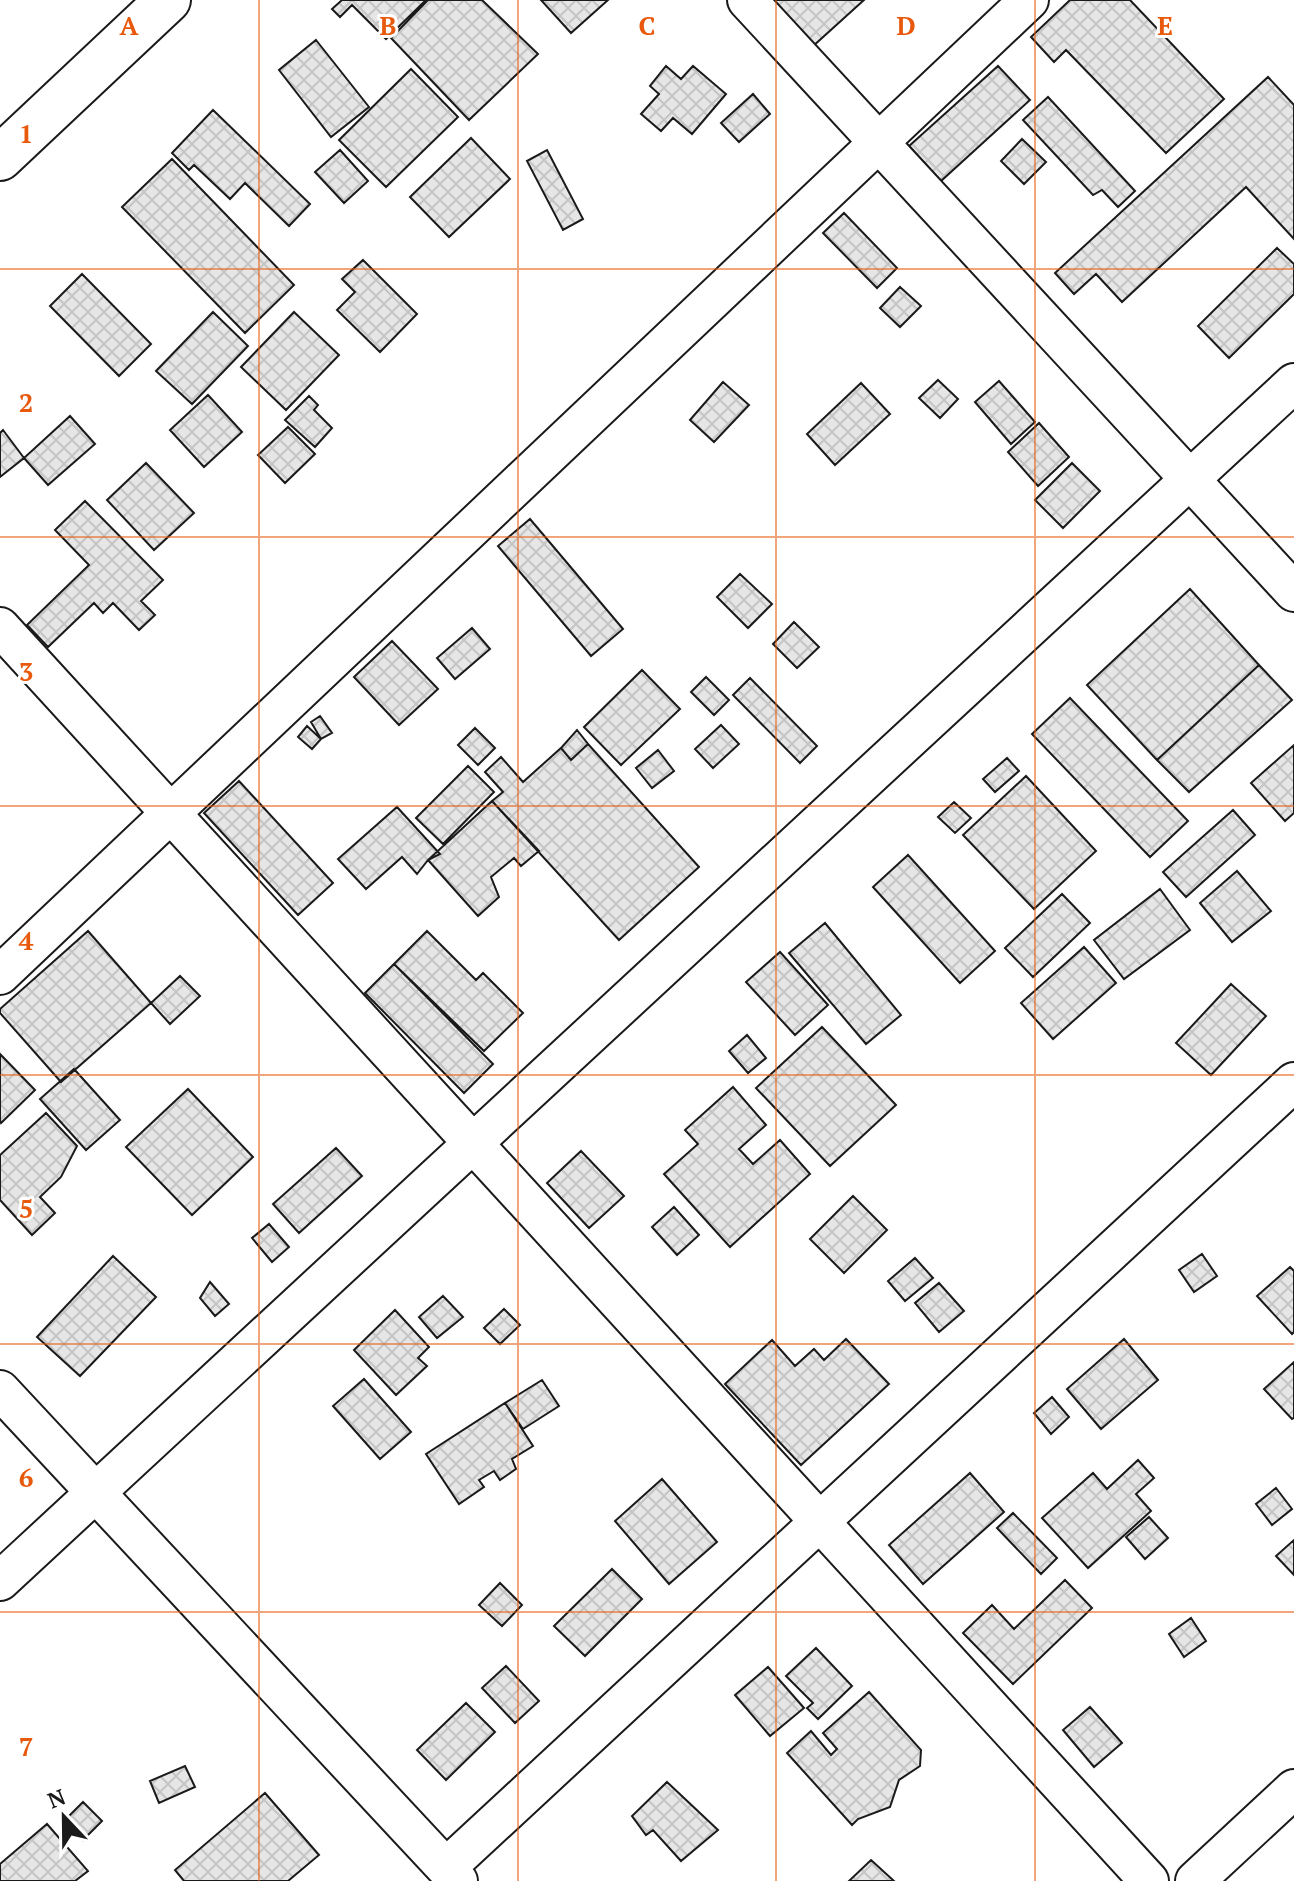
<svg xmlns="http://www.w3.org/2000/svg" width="1294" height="1881" viewBox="0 0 1294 1881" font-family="'PT Serif',serif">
<defs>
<pattern id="building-cross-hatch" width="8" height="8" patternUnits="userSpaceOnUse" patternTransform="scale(2)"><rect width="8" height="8" fill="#e6e6e6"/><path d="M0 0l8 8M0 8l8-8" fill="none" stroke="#c5c5c5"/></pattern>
</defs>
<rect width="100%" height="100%" fill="#fff"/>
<path fill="url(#building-cross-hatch)" stroke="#1a1a1a" stroke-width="2" d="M342,0H426L386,39L352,5L340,17L332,9Z
M428,0H482L538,54L469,120L391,38Z
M541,0H608L571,33Z
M769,0H864L812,47Z
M1070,0H1130L1224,99L1166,153L1066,50L1054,62L1031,37Z
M316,40L369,107L331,137L279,70Z
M666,66L681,79L693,66L726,94L692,134L673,118L661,131L641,114L659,94L650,86Z
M998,66L1030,100L941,181L909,146Z
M411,69L458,117L386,187L339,140Z
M1268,77L1294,105V239L1246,187L1122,302L1096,274L1074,294L1055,273Z
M753,94L770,114L739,142L721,123Z
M1048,97L1135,191L1118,207L1102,190L1093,195L1023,120Z
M213,110L310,204L289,226L245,183L230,199L194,165L189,170L172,153Z
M471,138L510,179L449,237L410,197Z
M1022,139L1046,162L1024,184L1001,161Z
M340,150L368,181L344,203L315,172Z
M547,150L583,219L563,230L527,161Z
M172,159L294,285L245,333L122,207Z
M844,213L897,268L877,288L823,233Z
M1277,248L1294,264V294L1229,358L1198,326Z
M363,260L417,314L380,352L337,310L355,292L342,279Z
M82,274L151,344L119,376L50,306Z
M900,287L921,306L900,327L880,308Z
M213,312L248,346L192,404L156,371Z
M294,312L339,355L286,410L241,367Z
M938,380L958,399L940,418L919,398Z
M999,381L1035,422L1011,444L975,402Z
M723,382L749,405L714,442L690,420Z
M861,383L890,414L835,465L807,434Z
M208,395L242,432L204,467L170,430Z
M309,396L318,405L314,410L332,428L315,447L285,420Z
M70,416L95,444L48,485L24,458Z
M1039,423L1069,457L1038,486L1008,452Z
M288,427L315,454L285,483L258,455Z
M3,430L24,458L0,477V433Z
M146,463L194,513L154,550L107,500Z
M1072,463L1100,491L1063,528L1035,500Z
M85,501L163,580L141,601L155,615L139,630L113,603L103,613L94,603L48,647L27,625L89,565L55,530Z
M530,519L623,629L591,656L498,546Z
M740,574L772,604L748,628L717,597Z
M1190,589L1259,665L1157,760L1087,685Z
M794,622L819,647L797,668L773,644Z
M472,628L490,649L455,679L437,658Z
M392,641L438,689L399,725L354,677Z
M1259,665L1292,700L1189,792L1157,760Z
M642,670L680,709L621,765L584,727Z
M706,677L729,700L714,715L691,692Z
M750,678L817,746L800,763L733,695Z
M1070,698L1188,821L1150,857L1032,734Z
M320,716L332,733L321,739L311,722Z
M721,725L739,744L713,768L695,749Z
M307,726L321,739L312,749L298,737Z
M475,728L495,748L478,765L458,745Z
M577,730L588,744L571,760L561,748Z
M588,744L699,867L619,940L492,801L503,792L485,772L501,757L523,782L561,748L571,760Z
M1294,745V813L1285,821L1251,783Z
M658,750L674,771L652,788L636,768Z
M1007,758L1019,771L995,792L983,779Z
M468,766L494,792L443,844L416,818Z
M1026,776L1096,851L1034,909L963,835Z
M239,781L333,883L298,915L204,813Z
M492,801L539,851L521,866L514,858L491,877L499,897L478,916L428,860Z
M954,802L971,818L955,833L938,817Z
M397,807L440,854L428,860L417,874L402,857L366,889L338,859Z
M1233,810L1255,835L1186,897L1163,872Z
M908,855L995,951L960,983L873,887Z
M1237,871L1271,911L1232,942L1200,903Z
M1160,889L1190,930L1124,979L1094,940Z
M1062,894L1090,923L1033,977L1005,948Z
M825,923L901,1015L866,1044L789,953Z
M88,931L151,1003L61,1082L0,1013V1009Z
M427,931L476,980L483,973L523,1013L484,1051L394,964Z
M1084,947L1116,983L1053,1039L1021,1003Z
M780,952L828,1005L795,1035L746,982Z
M394,964L493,1064L464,1093L365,993Z
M180,976L200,996L170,1024L151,1003Z
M1231,984L1266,1016L1211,1075L1176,1043Z
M822,1027L896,1105L830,1166L756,1088Z
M747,1035L766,1058L748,1073L729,1051Z
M0,1054L35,1090L1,1123L0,1121Z
M74,1069L120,1120L86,1150L40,1099Z
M733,1087L766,1125L739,1149L753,1164L780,1140L810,1174L730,1247L664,1174L698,1144L685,1130Z
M188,1089L253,1157L192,1215L126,1147Z
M46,1113L77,1146L61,1177L40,1197L55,1213L32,1235L0,1200V1155Z
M336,1148L362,1176L299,1233L273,1204Z
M581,1151L624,1196L589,1228L547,1183Z
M853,1196L887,1230L844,1273L810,1239Z
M674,1207L699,1235L677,1255L652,1227Z
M269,1224L289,1247L272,1262L252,1238Z
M1202,1254L1217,1276L1194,1292L1179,1270Z
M113,1256L156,1297L80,1376L37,1337Z
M915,1258L933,1278L905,1301L888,1281Z
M1290,1267L1294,1271V1332L1292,1334L1257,1296Z
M210,1282L229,1304L215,1316L200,1298Z
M939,1283L964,1311L939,1332L915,1303Z
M443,1296L463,1317L437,1338L419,1317Z
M504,1309L520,1325L500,1344L484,1328Z
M395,1310L429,1347L418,1358L427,1366L396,1395L354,1350Z
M846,1339L889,1384L801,1465L725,1384L772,1340L795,1366L814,1349L824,1360Z
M1124,1339L1158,1380L1101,1429L1067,1389Z
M1294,1362V1418L1292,1419L1264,1389Z
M364,1379L411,1432L380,1459L333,1406Z
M542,1380L559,1406L523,1429L505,1403Z
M1052,1397L1069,1417L1051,1434L1034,1413Z
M505,1403L533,1446L512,1459L516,1469L500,1480L494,1471L479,1480L484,1487L459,1504L426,1454Z
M1138,1460L1154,1478L1136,1494L1151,1511L1088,1568L1042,1518L1093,1473L1107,1489Z
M970,1473L1004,1512L923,1584L889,1545Z
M662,1479L717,1542L669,1584L615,1521Z
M1276,1488L1292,1509L1272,1525L1256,1504Z
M1013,1513L1057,1558L1041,1574L997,1528Z
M1149,1517L1168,1538L1145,1559L1126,1537Z
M1294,1540V1575L1276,1556Z
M612,1569L642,1599L585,1656L554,1626Z
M1065,1580L1092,1608L1013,1684L963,1633L992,1605L1014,1629Z
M500,1583L522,1605L502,1626L479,1605Z
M1191,1618L1206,1641L1184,1657L1169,1634Z
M816,1648L852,1686L818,1719L807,1708L813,1703L786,1676Z
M506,1666L539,1701L515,1723L482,1688Z
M768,1667L804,1708L770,1736L735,1695Z
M869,1692L921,1750L920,1766L899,1780L890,1807L858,1819L852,1825L787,1753L811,1731L831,1755L837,1749L823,1733Z
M466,1703L495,1732L446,1780L417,1750Z
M1090,1707L1122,1743L1094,1767L1063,1730Z
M185,1766L195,1787L159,1803L150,1781Z
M667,1782L718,1830L681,1861L653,1830L646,1835L632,1816Z
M265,1793L319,1855L288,1881H184L175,1870Z
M83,1802L102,1821L83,1840L64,1821Z
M47,1824L88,1871L75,1881H0V1864Z
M871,1860L894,1881H849Z"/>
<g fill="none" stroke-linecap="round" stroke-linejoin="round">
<g stroke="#1a1a1a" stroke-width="42">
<path id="minor" d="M747,0L1294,592
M0,627L1149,1881
M0,975L1029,0
M0,1390L458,1881
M0,1581L1294,383
M446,1868L1294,1082
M1195,1881L1294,1789"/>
</g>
<g stroke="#1a1a1a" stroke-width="48">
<path id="trunk" d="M0,158L168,0"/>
</g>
<use href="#minor" stroke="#fff" stroke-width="38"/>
<use href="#trunk" stroke="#fff" stroke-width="44"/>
</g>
<path fill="none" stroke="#e8590c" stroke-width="2" stroke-opacity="0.55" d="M259,0V1881M518,0V1881M776,0V1881M1035,0V1881M0,269H1294M0,537H1294M0,806H1294M0,1075H1294M0,1344H1294M0,1612H1294"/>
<g font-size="26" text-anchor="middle" font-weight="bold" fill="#e8590c" stroke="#fff" stroke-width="6" stroke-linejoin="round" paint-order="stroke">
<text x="129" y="35">A</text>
<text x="388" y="35">B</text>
<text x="647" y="35">C</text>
<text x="906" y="35">D</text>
<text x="1165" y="35">E</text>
<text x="26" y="143">1</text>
<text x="26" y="412">2</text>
<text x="26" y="681">3</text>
<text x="26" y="950">4</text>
<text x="26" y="1218">5</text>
<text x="26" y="1487">6</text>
<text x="26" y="1756">7</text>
</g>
<g transform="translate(64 1817) rotate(338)" stroke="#ffffff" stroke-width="6" paint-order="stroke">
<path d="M0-6L14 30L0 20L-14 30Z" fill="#1a1a1a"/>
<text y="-12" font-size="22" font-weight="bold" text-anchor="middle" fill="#1a1a1a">N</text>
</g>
</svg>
